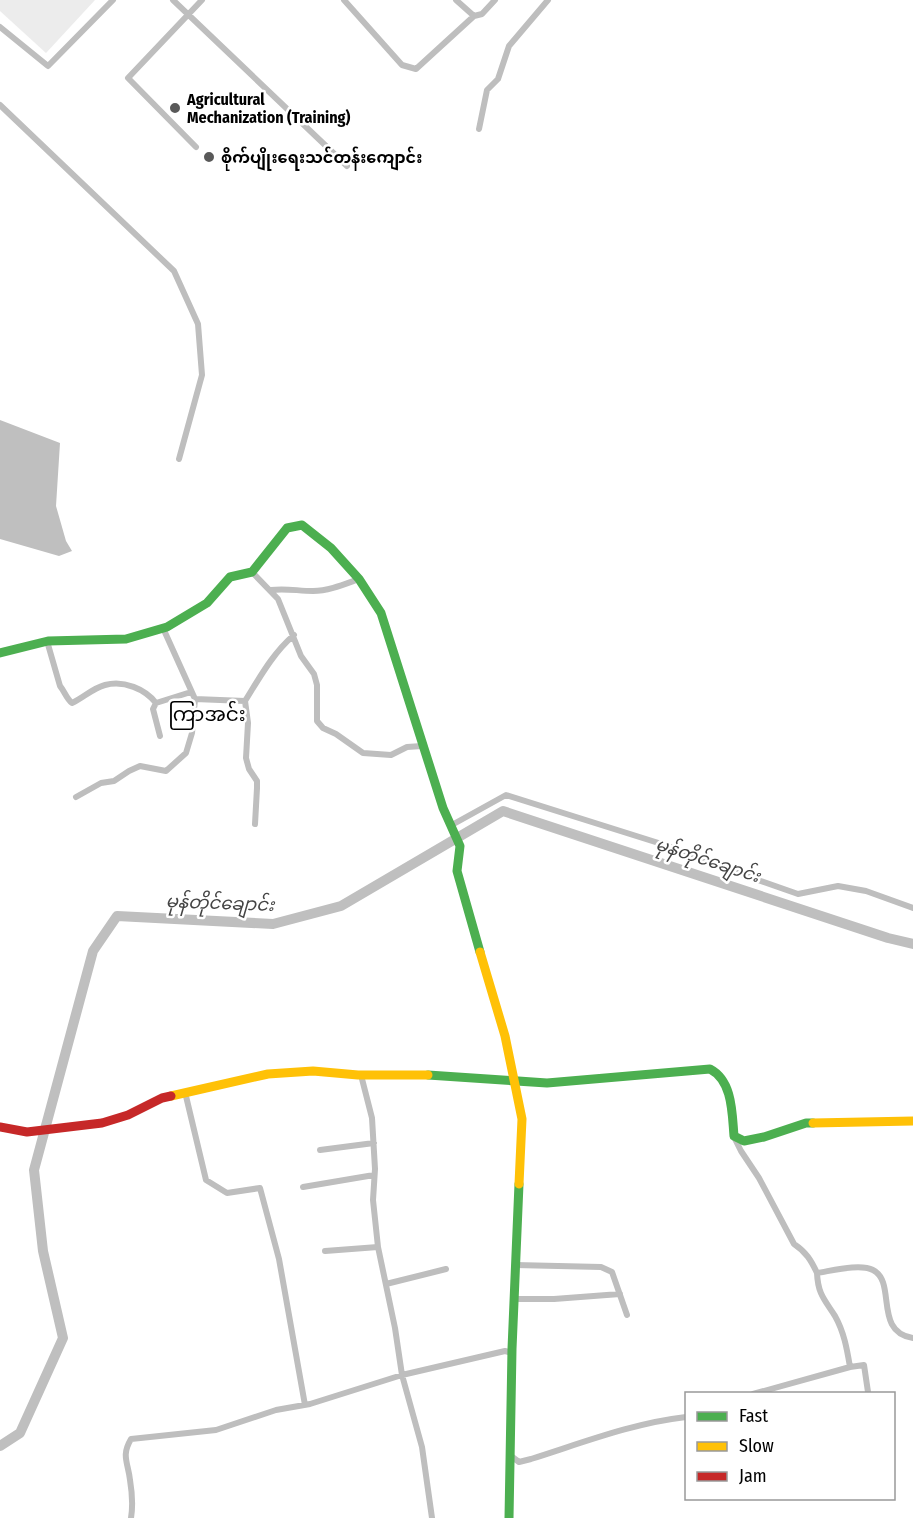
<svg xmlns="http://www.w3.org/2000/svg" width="913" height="1518" viewBox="0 0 913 1518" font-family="'Fira Sans Condensed','Noto Sans Myanmar',sans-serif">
<rect width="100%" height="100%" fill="#fff"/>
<path fill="#ececec" d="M0,0H95L46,53L0,11Z"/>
<path fill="#bfbfbf" d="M0,420L60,443L56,506L66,541L72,551L59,556L0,539Z"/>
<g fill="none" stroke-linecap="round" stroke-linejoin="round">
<path stroke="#bfbfbf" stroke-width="10" d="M0,1446L20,1433L63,1338L43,1251L34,1170L93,951L117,916L273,924L341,906L503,811L888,938L913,944"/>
<path stroke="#bebebe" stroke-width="6" d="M173,0L347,166
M344,0L402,65L416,69L474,16L482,14L495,0
M456,0L474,16
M0,27L48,66L113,0
M0,105L174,271L198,324L202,375L179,459
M479,129L487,90L498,79L509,46L548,0
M196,147L128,78L202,0
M252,572L278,599L301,656L314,674L317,685V721L323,728L336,734L363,753L391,755L407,747L422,746
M271,590C286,588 298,591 313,591C329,591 345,584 359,579
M163,628L195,699L245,701C260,677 273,653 294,635
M47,641L60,686C65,692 66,698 72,703C83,698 93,688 105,685C124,680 145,689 156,703L191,692
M245,701L248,723L246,758L249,769L257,781V788L255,824
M156,703L153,709L160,736
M76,797L101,783L114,781L129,771L140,766L166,771L186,753L192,733L195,699
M450,826L506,795L684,851L735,872L798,894L838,886L866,891L913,908
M361,1075L372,1118L375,1169L373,1200L378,1247L395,1328L402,1375L422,1447L432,1518
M185,1092L206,1180L227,1193L260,1188L279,1259L305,1405
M734,1137L741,1151L759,1178L794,1244C806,1252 811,1260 817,1273C831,1271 860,1263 873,1270C897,1282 873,1332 913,1338
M320,1150L374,1143
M303,1187L374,1175
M325,1251L378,1247
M515,1265L601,1267L612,1272L627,1315
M817,1273C818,1294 824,1299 835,1316C844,1332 847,1349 850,1367L864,1365L868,1392
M386,1284L446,1269
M513,1299H554L620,1294
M753,1394L850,1367
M511,1456L519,1462L531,1459C582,1443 633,1423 686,1417
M131,1518C133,1506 132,1492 130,1480C128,1462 121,1456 131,1439L216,1430L276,1410L310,1404L402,1375L505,1351L512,1353"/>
<path stroke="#4caf50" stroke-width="9" d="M0,653L48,641L126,639L167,627L207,603L230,577L252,572L287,528L302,525L331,548L359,579L381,613L443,808L460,846L457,871L480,952
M428,1075L547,1083L710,1069C733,1081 732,1114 734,1136L744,1141L764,1137L806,1123H813
M509,1518L512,1349L519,1184"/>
<path stroke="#ffc107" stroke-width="9" d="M480,952L505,1036L522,1119L519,1184
M171,1096L268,1074L313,1071L358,1075H428
M813,1123L913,1121"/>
<path stroke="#c62828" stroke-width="9" d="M0,1127L27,1132L102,1123L128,1115L162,1098L171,1096"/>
</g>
<g fill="#595959" stroke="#fff" stroke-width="2">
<circle cx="175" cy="108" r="6"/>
<circle cx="209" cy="157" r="6"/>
</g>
<g text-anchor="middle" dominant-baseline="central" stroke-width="5" stroke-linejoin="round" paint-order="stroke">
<g font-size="16" font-weight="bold" fill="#000" stroke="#fff" text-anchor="start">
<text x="187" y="99">Agricultural<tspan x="187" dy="18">Mechanization (Training)</tspan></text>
<text x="221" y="157">စိုက်ပျိုးရေးသင်တန်းကျောင်း</text>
</g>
<g font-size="18" font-style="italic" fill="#444" stroke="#fff">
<text transform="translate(708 860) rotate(18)">မုန်တိုင်ချောင်း</text>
<text transform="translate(220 903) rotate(2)">မုန်တိုင်ချောင်း</text>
</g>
<g font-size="20" fill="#000" stroke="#fff">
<text x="207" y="714">ကြာအင်း</text>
</g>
</g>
<rect x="685" y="1392" width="210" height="108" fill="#ffffff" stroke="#999999" stroke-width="1.5"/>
<rect x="697" y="1412" width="30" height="9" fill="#4caf50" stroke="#999999" stroke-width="1.5"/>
<text x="739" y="1422" font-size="18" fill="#000000">Fast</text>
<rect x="697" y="1442" width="30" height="9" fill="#ffc107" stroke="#999999" stroke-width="1.5"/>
<text x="739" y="1452" font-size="18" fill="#000000">Slow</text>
<rect x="697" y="1472" width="30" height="9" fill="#c62828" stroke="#999999" stroke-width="1.5"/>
<text x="739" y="1482" font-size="18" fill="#000000">Jam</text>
</svg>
